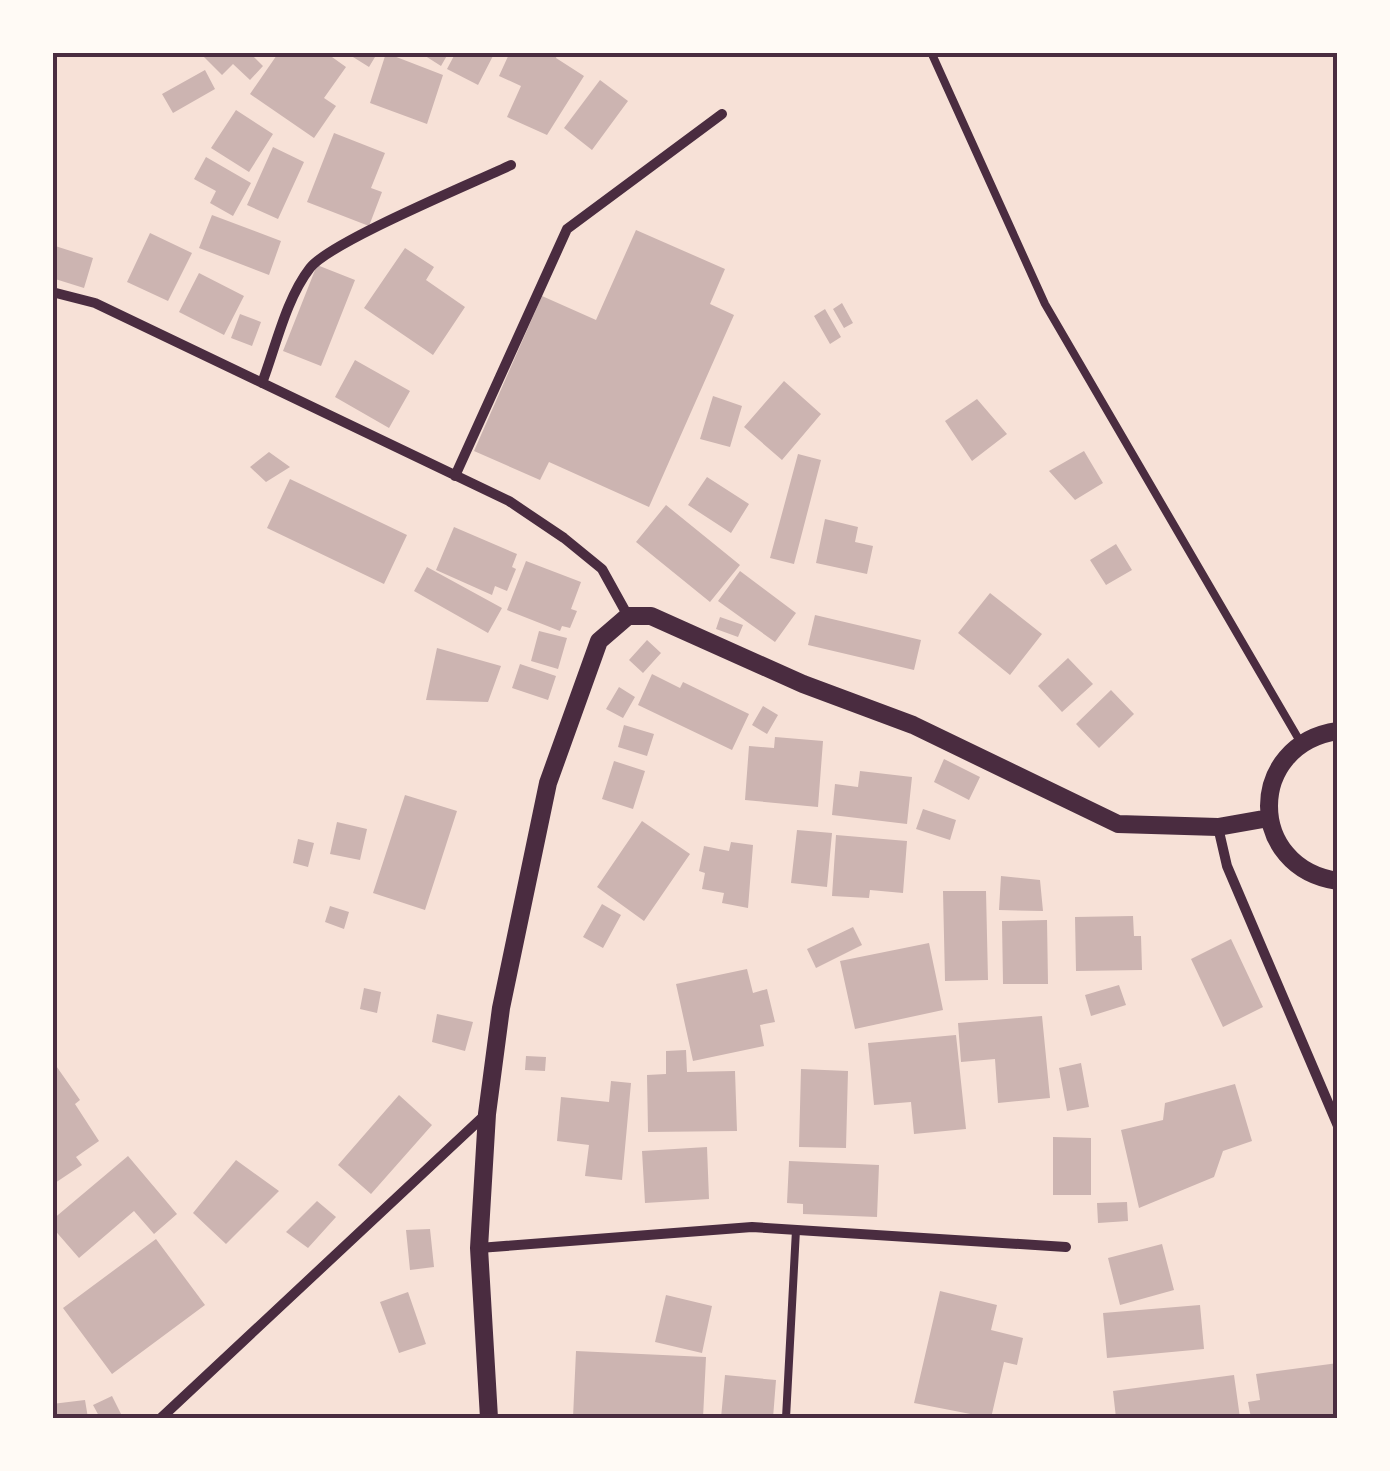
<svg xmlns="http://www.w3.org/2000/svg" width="1390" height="1471" viewBox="0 0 1390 1471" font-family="Barlow,sans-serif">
<rect width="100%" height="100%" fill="#f7e1d7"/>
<path fill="#ccb4b1" d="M208,52H249L263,66L250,80L233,64L222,75L204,57Z
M279,52H325L346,67L324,98L336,106L314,138L250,94Z
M345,52H378L369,67Z
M419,52H449L441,66Z
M456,52H495L478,85L447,69Z
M510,52H558L556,58L584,76L547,135L507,117L521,86L499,76Z
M386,53L443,75L427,124L370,103Z
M205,70L215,89L173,113L162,94Z
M600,80L628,101L592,150L564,128Z
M236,110L273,134L249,172L211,148Z
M334,133L385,153L371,188L382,192L369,226L307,202Z
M273,147L304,162L278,219L247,205Z
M206,157L251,183L233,216L210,203L216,191L194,179Z
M212,215L281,241L269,275L199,248Z
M636,230L725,269L710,304L734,315L649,507L549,462L540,480L474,451L542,296L596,320Z
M150,233L192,253L168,301L127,282Z
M52,245L93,258L84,288L52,278Z
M405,248L434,267L426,280L465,307L433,355L364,308Z
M317,265L355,280L321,366L283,351Z
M199,273L244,296L224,335L179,312Z
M842,303L853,323L844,328L833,309Z
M825,309L841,337L830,344L814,316Z
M240,314L261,322L252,346L231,338Z
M355,360L410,391L389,428L335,397Z
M784,381L821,414L782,460L744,427Z
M713,396L742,406L730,447L700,439Z
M977,399L1007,434L972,461L945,421Z
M1084,451L1103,483L1075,500L1049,471Z
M269,452L290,467L266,482L250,467Z
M798,454L821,460L794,564L770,558Z
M707,477L749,504L731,533L688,505Z
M290,479L407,535L384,584L267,528Z
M666,505L740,565L710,602L636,542Z
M825,519L858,527L855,542L873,546L867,574L816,563Z
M454,527L517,554L512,567L516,569L507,591L495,586L492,595L436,570Z
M1116,544L1132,570L1106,585L1090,560Z
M526,561L581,582L571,609L577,611L570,628L562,626L560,631L507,610Z
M427,567L502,608L488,633L414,591Z
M740,571L796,613L775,642L718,601Z
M990,593L1042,634L1010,675L958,633Z
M815,615L921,640L914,670L808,645Z
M720,617L743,625L738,637L716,629Z
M539,631L567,638L558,669L531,661Z
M647,640L661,653L643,673L629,660Z
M437,648L501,666L488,702L426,700Z
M1068,658L1093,684L1062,712L1038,686Z
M520,664L556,676L548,700L512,688Z
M652,674L680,688L683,682L749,714L732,750L638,705Z
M619,687L635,697L623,718L606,709Z
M1111,690L1134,714L1099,748L1076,724Z
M763,706L778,715L767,734L752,725Z
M624,725L654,734L647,756L618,747Z
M775,737L823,741L818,807L745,800L749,746L774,748Z
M944,759L980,777L969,800L934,782Z
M614,761L645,771L633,809L602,799Z
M860,771L912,777L907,824L832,815L835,784L858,787Z
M405,795L457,811L425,910L373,893Z
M923,809L956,820L950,840L916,829Z
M642,821L690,854L644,921L597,887Z
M337,822L367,829L360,860L330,854Z
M797,830L832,833L827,887L791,883Z
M836,835L907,841L903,893L870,890L869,898L832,896Z
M298,839L314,843L308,867L293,863Z
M731,842L753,845L748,908L722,903L724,893L702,889L705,873L699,871L704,846L729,851Z
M1001,876L1040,880L1043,911L999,910Z
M943,891H986L988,980L945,981Z
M602,904L621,915L603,948L583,937Z
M330,906L349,912L344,929L325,922Z
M1133,916L1134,936H1141L1142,970L1076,971L1075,917Z
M1047,920L1048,984H1003L1002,921Z
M853,927L862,945L816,968L807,949Z
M1231,939L1263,1007L1223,1027L1191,959Z
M929,943L943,1010L855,1029L840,961Z
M747,969L753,993L767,989L775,1022L760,1025L764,1046L693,1061L676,984Z
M1119,985L1126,1005L1091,1016L1085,995Z
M364,988L381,992L377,1013L360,1009Z
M437,1014L473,1022L465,1051L432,1042Z
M1042,1016L1050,1098L998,1103L995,1059L961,1062L958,1023Z
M956,1035L966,1129L914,1134L911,1102L874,1105L868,1043Z
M686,1050L687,1072L735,1071L737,1131L648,1132L647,1075L666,1074V1051Z
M526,1056L546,1057L545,1071L525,1070Z
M52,1060L80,1100L75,1104L99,1141L76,1157L82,1165L52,1185Z
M1081,1063L1089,1107L1067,1111L1059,1068Z
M801,1069L848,1071L846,1148L799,1147Z
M611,1081L631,1083L622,1180L585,1176L589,1145L557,1141L561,1097L609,1102Z
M1235,1084L1252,1141L1223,1151L1214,1177L1139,1208L1121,1130L1163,1120L1165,1103Z
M399,1095L432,1125L371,1194L338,1165Z
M1053,1137L1091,1138V1195H1053Z
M707,1147L709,1199L645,1203L642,1151Z
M128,1156L177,1214L154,1234L134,1211L79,1258L52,1227V1220Z
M236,1160L279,1191L226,1244L193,1213Z
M789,1161L879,1165L877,1217L803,1214V1204L787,1203Z
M317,1201L336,1217L308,1248L286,1232Z
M1127,1202L1128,1221L1098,1223L1097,1203Z
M430,1229L434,1267L410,1270L406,1230Z
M156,1239L205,1305L112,1374L63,1308Z
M1162,1244L1174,1290L1120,1305L1108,1258Z
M940,1291L997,1305L991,1330L1023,1338L1017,1365L1004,1362L991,1418L914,1403Z
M408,1292L426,1344L399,1353L380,1302Z
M666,1295L712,1306L702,1353L655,1342Z
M1200,1305L1204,1349L1107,1358L1103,1313Z
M576,1351L706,1357L703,1418H573Z
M1338,1363V1418H1251L1248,1402L1260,1400L1256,1374Z
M725,1375L776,1380L773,1418H721Z
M1234,1375L1240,1418H1116L1113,1391Z
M112,1396L123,1418H100L93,1405Z
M85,1400L88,1418H52V1404Z"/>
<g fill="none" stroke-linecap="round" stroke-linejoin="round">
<path stroke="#4a2c40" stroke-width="8" d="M931,52L1045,304L1301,743
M786,1418L796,1230"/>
<path stroke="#4a2c40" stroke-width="10" d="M52,292L95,303L509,501L564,538L602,569L628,616
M262,383C276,346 286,299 310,268C330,242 473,183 511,165
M455,476L567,229L722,114
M1218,827L1227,866L1338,1126
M479,1248L752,1227L1066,1247
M161,1418L485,1115"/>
<path stroke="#4a2c40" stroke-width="18" d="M1338,731C1246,744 1246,868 1338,881
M489,1418L479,1248L487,1114L501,1008L548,783L599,641L628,616H651L803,684L913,725L1118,824L1218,827L1269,818"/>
</g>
<rect width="1390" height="1471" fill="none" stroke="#fffaf5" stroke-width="110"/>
<rect x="55" y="55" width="1280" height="1361" fill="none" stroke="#4a2c40" stroke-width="4"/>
</svg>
